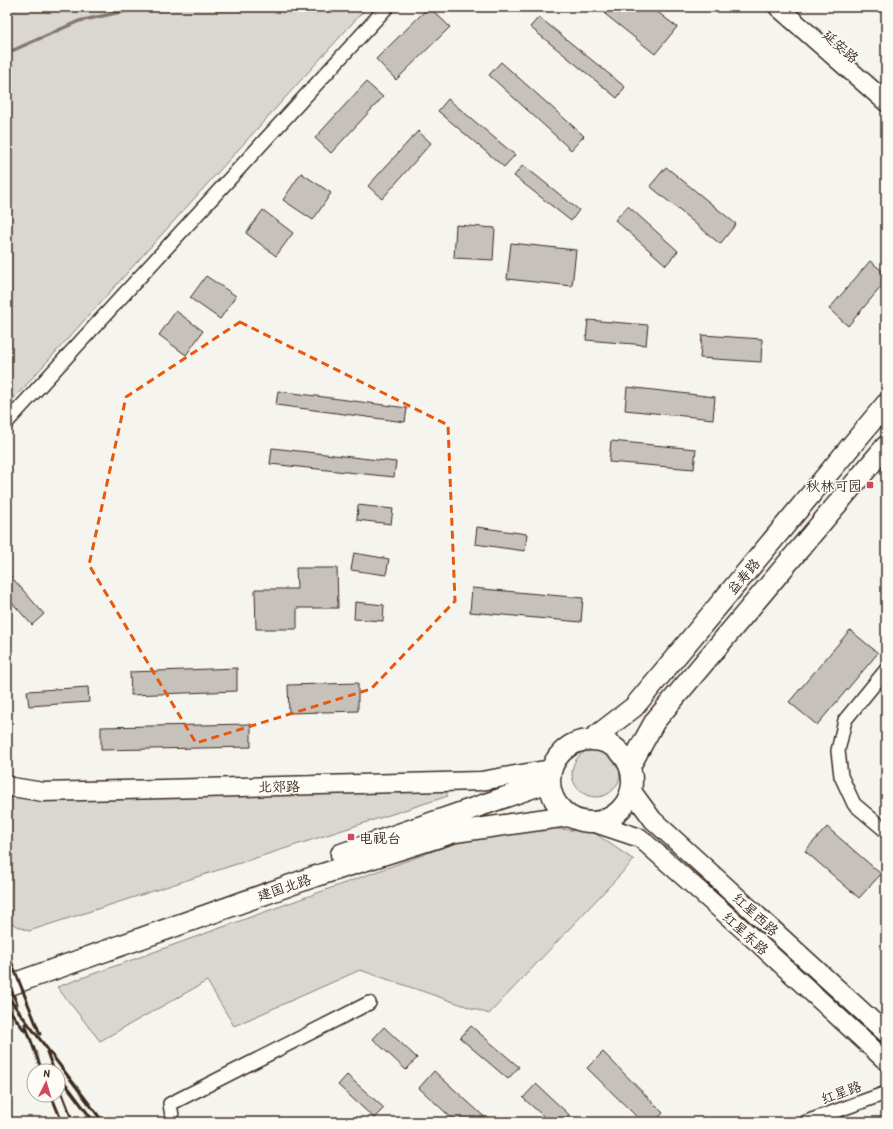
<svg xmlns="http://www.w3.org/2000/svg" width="893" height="1129" viewBox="0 0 893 1129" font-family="'Patrick Hand','LXGW WenKai TC',sans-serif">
<rect width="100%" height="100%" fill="#f5f4ee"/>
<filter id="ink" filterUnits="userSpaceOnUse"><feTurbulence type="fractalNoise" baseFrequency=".025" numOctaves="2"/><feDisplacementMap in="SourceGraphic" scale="8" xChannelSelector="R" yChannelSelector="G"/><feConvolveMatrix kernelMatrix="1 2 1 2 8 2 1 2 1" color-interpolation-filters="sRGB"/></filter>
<g filter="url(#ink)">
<path fill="#dad6d0" stroke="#8a8077" d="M7,7H367L7,406Z
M572 773a24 24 0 1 1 48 0a24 24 0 1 1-48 0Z
M443,788L448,796L29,931L8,922L7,919V789Z
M538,827L593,832L634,860L489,1014L360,970L234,1026L207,981L100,1041L57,987L486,832Z"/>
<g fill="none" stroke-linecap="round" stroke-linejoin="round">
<path stroke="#84786e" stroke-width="3.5" d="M7,53L79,21L144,7"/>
</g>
<path fill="#c7c1bb" stroke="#3b2a1e" d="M429,7L450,27L396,80L376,59Z
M611,7H651L677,27L655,54L605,14Z
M539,17L625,87L617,98L530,27Z
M501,62L584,136L571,150L489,75Z
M366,82L383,97L331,153L315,138Z
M448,99L515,155L504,167L438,111Z
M418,131L431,143L382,199L368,186Z
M523,165L579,210L571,221L514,176Z
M666,167L736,224L720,244L650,186Z
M301,173L331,193L313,220L283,200Z
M628,206L678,251L666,265L615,220Z
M263,210L293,233L276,256L246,233Z
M456,225L495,228L493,260L454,258Z
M511,243L576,250L572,286L507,279Z
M870,261L886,274V281L848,326L829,309Z
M206,276L236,296L220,319L190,298Z
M176,311L203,331L186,355L159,335Z
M588,320L648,325L646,345L586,340Z
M702,335L762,339L761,362L700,358Z
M627,387L715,397L713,419L625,410Z
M278,391L407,408L405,422L276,405Z
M611,441L696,449L694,469L609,462Z
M272,448L396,462L394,477L270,464Z
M358,505L393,509L391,524L357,520Z
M477,527L527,534L525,551L475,544Z
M354,553L389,559L386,575L351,570Z
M296,568H337L338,608H297V629H256L255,589H297Z
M7,572L44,614L32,625L7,597Z
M472,588L583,598L581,622L470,612Z
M355,602L384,605L383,621L354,619Z
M850,630L878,653L817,725L789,702Z
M237,668V691L131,695L130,672Z
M358,683V711L289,713L288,685Z
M88,687L89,702L29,706L27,691Z
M251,724V747L101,750V727Z
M827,827L881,874L859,898L805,851Z
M471,1026L519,1067L508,1079L460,1038Z
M384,1027L417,1058L406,1070L373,1039Z
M603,1052L663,1113L654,1122H642L587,1068Z
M434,1071L490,1122H456L419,1088Z
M347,1075L384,1108L374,1118L338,1085Z
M536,1084L577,1122H550L523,1098Z"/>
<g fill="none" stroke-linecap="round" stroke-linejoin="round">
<g stroke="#3b2a1e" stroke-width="16">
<path id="street" d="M7,422L387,7
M886,670L845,720L838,751L841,776L854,804L886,831
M173,1122L170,1104L369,1003
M806,1122L886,1093"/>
</g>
<g stroke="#3b2a1e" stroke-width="21">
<path id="secondary" d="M778,7L886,102
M7,785L12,787L43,792L481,781L551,769
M631,790L653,820L886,1033
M595,823L640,838L758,943L886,1061"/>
</g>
<g stroke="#3b2a1e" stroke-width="23">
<path id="primary" d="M550 781a41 41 0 1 1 82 0a41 41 0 1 1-82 0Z
M591,740L634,707L886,404
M630,766L655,721L886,446
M341,854L549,782
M7,986L313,877L455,832L568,816"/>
</g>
<use href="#street" stroke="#fdfcf7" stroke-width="13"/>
<use href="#secondary" stroke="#fdfcf7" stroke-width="18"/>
<use href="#primary" stroke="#fdfcf7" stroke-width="20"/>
<path stroke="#3b2a1e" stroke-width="3" d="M7,951L40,1034
M7,979L17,1004
M7,996L103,1122
M7,1007L25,1031
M25,1024L42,1071
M47,1052L54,1071
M58,1074L94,1122
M58,1083L73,1122
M51,1095L62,1122"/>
</g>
</g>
<path fill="none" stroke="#e8590c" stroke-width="3" stroke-dasharray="8 5" stroke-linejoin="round" d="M240,322L448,425L455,601L371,689L196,743L89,565L126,397Z"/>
<g fill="#d1495b" stroke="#fdfcf7" stroke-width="1.5">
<rect x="866" y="481" width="8" height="8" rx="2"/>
<rect x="347" y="833" width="8" height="8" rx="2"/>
</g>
<g text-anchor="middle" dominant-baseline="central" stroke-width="3" stroke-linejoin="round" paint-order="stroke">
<g font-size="14" fill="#3b2a1e" stroke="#fdfcf7">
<text transform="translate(841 46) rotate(41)">延安路</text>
<text transform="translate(743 576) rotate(-50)">益寿路</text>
<text transform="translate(279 786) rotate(-1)">北郊路</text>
<text transform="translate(284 887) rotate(-19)">建国北路</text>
<text transform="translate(756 914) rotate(42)">红星西路</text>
<text transform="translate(746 933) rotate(42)">红星东路</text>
<text transform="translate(841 1092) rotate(-20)">红星路</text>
</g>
<g font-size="14" fill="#3b2a1e" stroke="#fdfcf7" text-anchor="end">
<text x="862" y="485">秋林可园</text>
<text x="359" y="837" text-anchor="start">电视台</text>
</g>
</g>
<rect width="893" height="1129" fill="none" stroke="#fdfcf7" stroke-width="24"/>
<rect x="12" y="12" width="869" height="1105" fill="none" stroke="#3b2a1e" stroke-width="1.5" filter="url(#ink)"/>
<g transform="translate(46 1083) rotate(5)"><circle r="19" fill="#fdfcf7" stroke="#afa8a0"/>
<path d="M0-3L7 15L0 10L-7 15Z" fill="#d1495b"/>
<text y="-6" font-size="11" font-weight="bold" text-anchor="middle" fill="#3b2a1e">N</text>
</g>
</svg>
